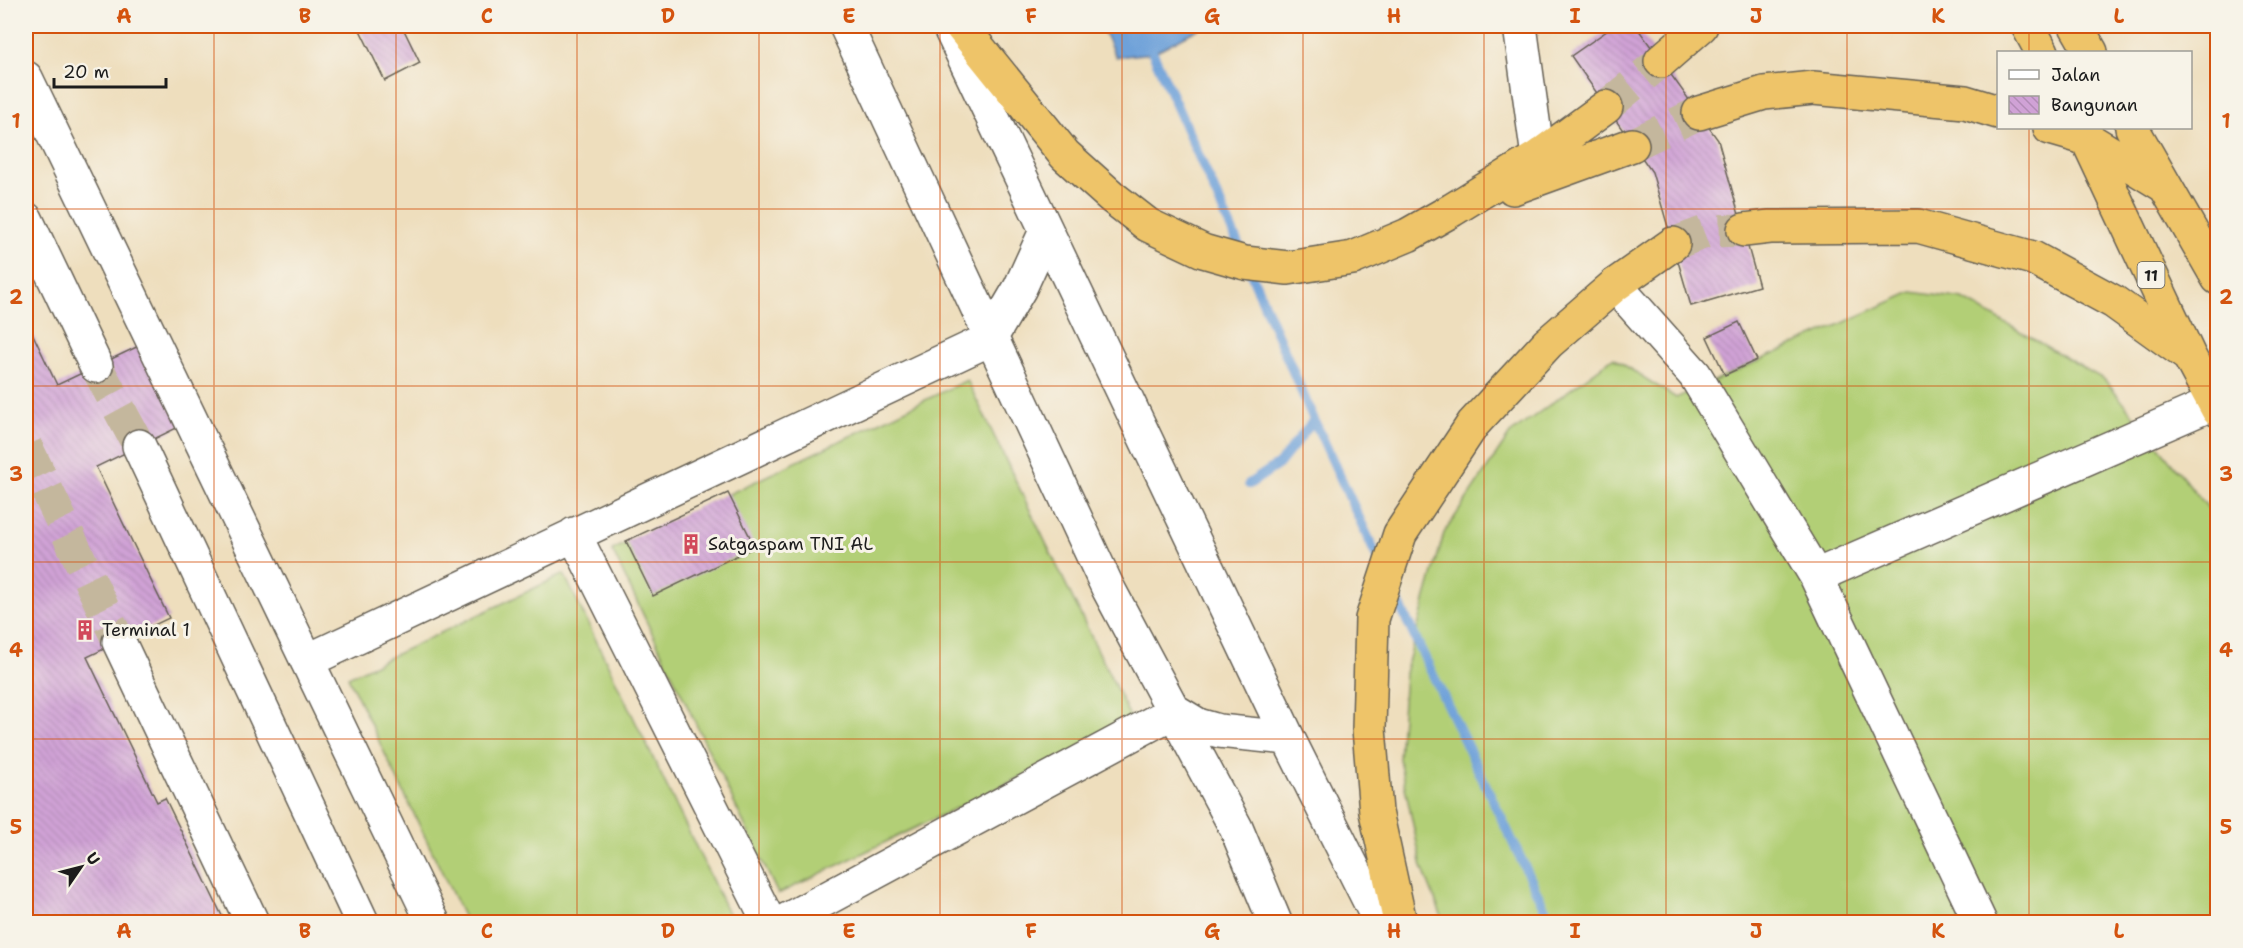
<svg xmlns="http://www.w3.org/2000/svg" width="2243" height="948" viewBox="0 0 2243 948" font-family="'Shantell Sans',sans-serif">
<defs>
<pattern id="building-back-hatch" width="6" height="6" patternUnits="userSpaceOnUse" patternTransform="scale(1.5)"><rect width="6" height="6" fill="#d0a2d6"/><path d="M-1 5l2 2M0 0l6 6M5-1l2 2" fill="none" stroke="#b28bb7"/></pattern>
</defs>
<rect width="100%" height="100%" fill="#f7f3e8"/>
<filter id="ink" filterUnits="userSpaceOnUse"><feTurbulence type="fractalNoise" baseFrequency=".0167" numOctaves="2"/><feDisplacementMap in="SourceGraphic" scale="12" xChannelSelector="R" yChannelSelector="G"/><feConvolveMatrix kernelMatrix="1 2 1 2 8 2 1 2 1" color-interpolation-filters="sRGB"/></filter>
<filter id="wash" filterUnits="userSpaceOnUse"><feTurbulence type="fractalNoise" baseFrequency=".008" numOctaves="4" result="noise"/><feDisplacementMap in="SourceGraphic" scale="24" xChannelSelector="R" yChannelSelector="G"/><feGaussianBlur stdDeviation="1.35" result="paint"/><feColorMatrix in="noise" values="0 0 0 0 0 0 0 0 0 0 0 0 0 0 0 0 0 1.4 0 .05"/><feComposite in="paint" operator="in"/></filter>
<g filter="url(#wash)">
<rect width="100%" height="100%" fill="#eedebd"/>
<path fill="#b2cf76" stroke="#677649" stroke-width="1.5" d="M1912,292L1963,299L2105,380L2209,509L2217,526V922H1444L1422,867L1399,759L1405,673L1444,533L1510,434L1613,358L1676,398Z
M967,380L1133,723L778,894L612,550Z
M564,574L730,917L718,922H466L348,677Z"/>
<path fill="#6ea1d9" stroke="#455e7a" stroke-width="1.5" d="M1101,26H1204L1153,53L1116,57Z"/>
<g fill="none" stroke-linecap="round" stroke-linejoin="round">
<path stroke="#6ea1d9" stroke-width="10" d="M1153,53L1243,255
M1249,269L1314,420L1382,568
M1249,484L1279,464L1314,420
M1391,587L1551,922"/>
</g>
<g id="blocks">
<path fill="url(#building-back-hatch)" d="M358,26H402L420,63L385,81Z
M1614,26H1636L1718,140L1759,286L1691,306L1652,172L1571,56Z
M26,320L57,385L147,342L187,423L96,467L169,618L87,657L157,802L165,798L225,922H26Z
M1739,322L1757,360L1725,375L1707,337Z
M728,493L755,547L653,596L626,541Z"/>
</g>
</g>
<g filter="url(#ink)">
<use href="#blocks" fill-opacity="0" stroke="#666054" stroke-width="1.5"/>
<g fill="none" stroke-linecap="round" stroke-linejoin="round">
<path stroke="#c4b79d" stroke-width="33" stroke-dasharray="33 16" stroke-linecap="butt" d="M96,366L139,446
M26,446L119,642"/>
<path stroke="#c4b79d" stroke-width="33" stroke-dasharray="33 16" stroke-linecap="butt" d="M1606,107L1661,61
M1632,145L1699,113
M1673,244L1708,231L1744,230"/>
<g stroke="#666054" stroke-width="36">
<path id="minor" d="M846,26L1108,588L1236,828L1275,922
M949,26L1288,738L1380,922
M1520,26L1538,157
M26,78L433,922
M26,219L96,366
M1615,285L1695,375L1816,576L1980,922
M139,446L362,922
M574,534L769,922
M1816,576L2218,401
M119,642L252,922
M307,661L990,339L1020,288L1046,231
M783,922L1175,711L1198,725L1219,731L1288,738"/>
</g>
<g stroke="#666054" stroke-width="36">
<path id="highway" d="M961,26L1065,155L1112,197L1148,225L1203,251L1245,263L1288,268L1353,258L1408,235L1452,210L1538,157L1606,107
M2028,26L2042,52
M2076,26L2091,52
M1661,61L1701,26
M1699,113L1764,93L1813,88L1965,102L1998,112
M2050,128L2088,139L2163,185
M2082,128L2189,356L2218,410
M2132,128L2218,278
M1513,188L1632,145
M1744,230L1770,227L1918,226L2033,258L2114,302L2189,356
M1400,922L1376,812L1369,729L1372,619L1400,534L1473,424L1548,343L1615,285L1673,244"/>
</g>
<use href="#minor" stroke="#fff" stroke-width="33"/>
<use href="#highway" stroke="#eec469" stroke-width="33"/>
</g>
</g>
<path fill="none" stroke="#d4530e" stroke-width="1.5" stroke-opacity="0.55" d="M214,26V922M396,26V922M577,26V922M759,26V922M940,26V922M1122,26V922M1303,26V922M1484,26V922M1666,26V922M1847,26V922M2029,26V52M2029,128V922M26,209H2218M26,386H2218M26,562H2218M26,739H2218"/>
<defs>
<g id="building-bare" transform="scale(1.62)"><path d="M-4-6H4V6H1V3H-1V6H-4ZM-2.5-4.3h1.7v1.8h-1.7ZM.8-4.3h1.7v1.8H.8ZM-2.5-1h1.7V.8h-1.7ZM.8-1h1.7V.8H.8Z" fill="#d1495b" stroke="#f7f3e8" stroke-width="2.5" paint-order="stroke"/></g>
</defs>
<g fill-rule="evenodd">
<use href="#building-bare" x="691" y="544"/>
<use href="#building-bare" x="85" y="630"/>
</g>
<g text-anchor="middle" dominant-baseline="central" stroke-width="6" stroke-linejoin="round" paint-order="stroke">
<rect fill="#f7f3e8" stroke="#5e5c59" stroke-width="1.5" x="2137.5" y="262" width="27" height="26" rx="4.5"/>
<g font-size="16" font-weight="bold" fill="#1c1c1c">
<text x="2151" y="275">11</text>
</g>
<g font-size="18" fill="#1c1c1c" stroke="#f7f3e8" text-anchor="start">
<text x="708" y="544">Satgaspam TNI AL</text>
<text x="102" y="630">Terminal 1</text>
</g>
</g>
<rect width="2243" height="948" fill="none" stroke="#f7f3e8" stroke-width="66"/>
<rect x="1997" y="51" width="195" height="78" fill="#f7f3e8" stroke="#9f9d96" stroke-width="1.5"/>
<rect x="2009" y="70" width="30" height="9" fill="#ffffff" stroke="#9f9d96" stroke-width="1.5"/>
<text x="2051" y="81" font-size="18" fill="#1c1c1c">Jalan</text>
<rect x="2009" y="96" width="30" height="18" fill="url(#building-back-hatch)" stroke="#9f9d96" stroke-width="1.5"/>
<text x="2051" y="111" font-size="18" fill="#1c1c1c">Bangunan</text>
<g transform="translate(81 867) rotate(55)" stroke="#f7f3e8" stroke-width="4.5" paint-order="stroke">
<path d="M0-4.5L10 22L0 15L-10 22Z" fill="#1c1c1c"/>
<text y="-9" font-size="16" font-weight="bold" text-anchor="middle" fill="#1c1c1c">U</text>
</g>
<path d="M54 78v9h112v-9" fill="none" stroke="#1c1c1c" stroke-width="3"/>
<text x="63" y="78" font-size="18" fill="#1c1c1c" stroke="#f7f3e8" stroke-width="4.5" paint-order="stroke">20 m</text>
<rect x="33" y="33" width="2177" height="882" fill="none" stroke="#d4530e" stroke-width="2"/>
<g font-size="20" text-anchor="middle" font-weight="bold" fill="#d4530e">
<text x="124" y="23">A</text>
<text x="305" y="23">B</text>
<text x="487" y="23">C</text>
<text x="668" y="23">D</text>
<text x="849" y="23">E</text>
<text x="1031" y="23">F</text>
<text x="1212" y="23">G</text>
<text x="1394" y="23">H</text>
<text x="1575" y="23">I</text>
<text x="1756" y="23">J</text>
<text x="1938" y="23">K</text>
<text x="2119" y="23">L</text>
<text x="16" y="128">1</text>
<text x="2226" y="128">1</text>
<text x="16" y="304">2</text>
<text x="2226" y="304">2</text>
<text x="16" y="481">3</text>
<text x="2226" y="481">3</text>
<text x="16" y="657">4</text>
<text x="2226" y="657">4</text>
<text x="16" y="834">5</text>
<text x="2226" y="834">5</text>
<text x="124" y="938">A</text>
<text x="305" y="938">B</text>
<text x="487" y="938">C</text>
<text x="668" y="938">D</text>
<text x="849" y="938">E</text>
<text x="1031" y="938">F</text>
<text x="1212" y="938">G</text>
<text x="1394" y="938">H</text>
<text x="1575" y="938">I</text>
<text x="1756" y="938">J</text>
<text x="1938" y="938">K</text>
<text x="2119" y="938">L</text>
</g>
</svg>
